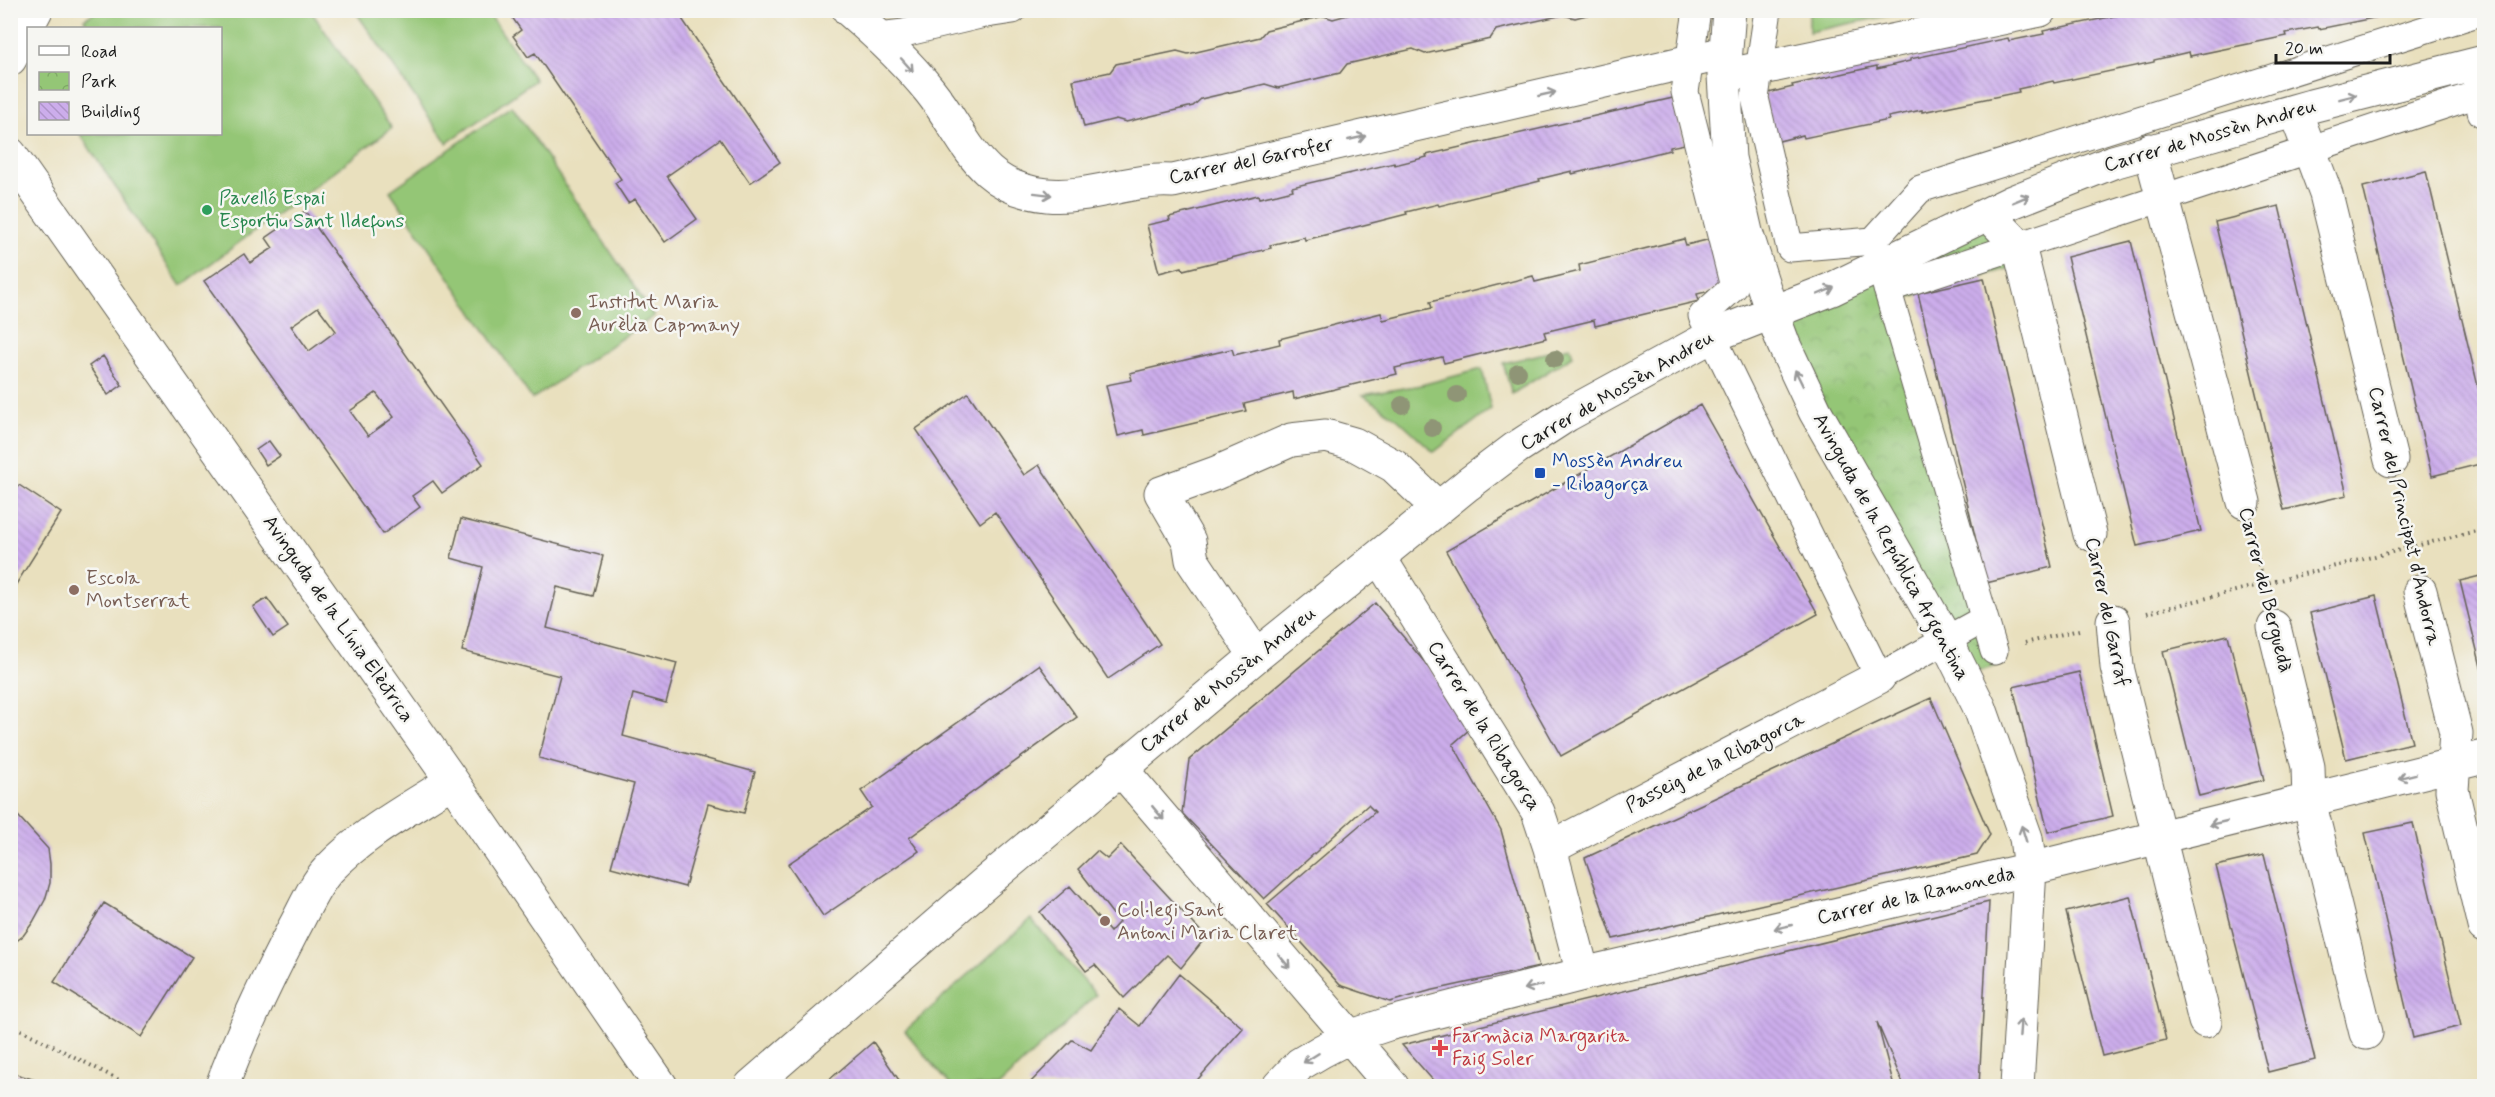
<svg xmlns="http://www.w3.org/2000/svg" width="2495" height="1097" viewBox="0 0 2495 1097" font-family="Mynerve,sans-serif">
<defs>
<pattern id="park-crowns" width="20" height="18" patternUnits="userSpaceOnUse" patternTransform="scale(1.5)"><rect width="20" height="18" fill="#94c676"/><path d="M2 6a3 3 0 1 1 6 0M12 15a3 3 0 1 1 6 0" fill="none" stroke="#7faa66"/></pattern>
<pattern id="building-back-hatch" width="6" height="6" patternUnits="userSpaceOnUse" patternTransform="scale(1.5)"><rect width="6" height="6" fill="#ccadeb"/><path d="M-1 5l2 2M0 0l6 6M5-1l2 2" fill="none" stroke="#af94c9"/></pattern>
</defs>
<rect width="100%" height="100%" fill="#f6f6f2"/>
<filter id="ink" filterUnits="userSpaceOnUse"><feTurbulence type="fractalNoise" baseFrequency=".0167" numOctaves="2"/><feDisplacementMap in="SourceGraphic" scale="12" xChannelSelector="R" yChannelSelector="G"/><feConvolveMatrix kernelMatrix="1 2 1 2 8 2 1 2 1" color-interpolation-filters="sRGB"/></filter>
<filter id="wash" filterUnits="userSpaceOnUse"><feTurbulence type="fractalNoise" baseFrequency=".008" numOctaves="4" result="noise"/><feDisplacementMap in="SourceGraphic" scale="24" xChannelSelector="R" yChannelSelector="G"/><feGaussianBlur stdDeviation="1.35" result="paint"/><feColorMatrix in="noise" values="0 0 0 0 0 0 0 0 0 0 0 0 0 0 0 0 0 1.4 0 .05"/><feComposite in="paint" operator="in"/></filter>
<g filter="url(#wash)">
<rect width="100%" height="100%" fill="#e9e0be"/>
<path fill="url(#park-crowns)" stroke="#587149" stroke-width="1.5" d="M1985,224L2017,266L1905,298L2002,664L1973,673L1811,380L1785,318Z"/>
<path fill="#94c676" stroke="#587149" stroke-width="1.5" d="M1809,10H1911V11L1809,32Z
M97,11H311L392,128L181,286L80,134H220V28H89L84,19Z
M355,11H487L535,80L447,143Z
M512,106L654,316L532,399L390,191Z
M1570,347L1573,356L1512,394L1503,363Z
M1482,369L1491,409L1434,452L1398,419L1363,395L1421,385Z
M1031,919L1096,995L998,1086H951L905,1031Z"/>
<g id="blocks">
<path fill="url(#building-back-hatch)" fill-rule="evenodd" d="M507,10L553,12L676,10L780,162L750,183L720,139L667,176L697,219L665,242L635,199L628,203L615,183L621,179L535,53L528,57L513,36L521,30Z
M1366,10L1602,11L1575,18L1563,15L1496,30L1490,39L1425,54L1413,49L1347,64L1340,73L1278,88L1265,84L1201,99L1193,106L1126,122L1116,119L1084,127L1073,80L1110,72L1116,64L1177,51L1188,54L1260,37L1266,30L1324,16L1333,19Z
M2143,10L2145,13L2157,10L2403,12L2319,29L2318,27L2286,33L2287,36L2190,56L2189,52L2154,60V62L2054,83L2053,81L2036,85L2018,89L2019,92L1922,112V110L1888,117L1889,120L1804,138L1803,135L1775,142L1764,94L1793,87L1792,85L1877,66V69L1910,61V59L2008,38L2009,41L2044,34L2043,31Z
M1673,98L1685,144L1670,147V150L1572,174V171L1539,179L1540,181L1439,206L1438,204L1406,212L1407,214L1305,240L1304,237L1270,245L1271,248L1183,270L1182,267L1159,273L1147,225L1170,220L1169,217L1258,195L1259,198L1277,194L1293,190L1292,187L1394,163L1395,165L1427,157L1426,155Z
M2426,171L2484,411V463L2432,476L2363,187Z
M2279,206L2347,495L2284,510L2215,222Z
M305,211L483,464L442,493L433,481L412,496L420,507L383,534L204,281L244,254L250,263L273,248L266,238ZM318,307L336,331L309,351L291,326ZM376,393L394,417L368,436L350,411Z
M1684,239L1686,245L1711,239L1723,288L1697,294L1699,301L1595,326L1594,320L1544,332L1546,338L1444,363L1442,357L1395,368L1397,374L1294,399L1293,392L1244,404L1246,411L1144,435L1143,430L1118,436L1106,385L1132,380L1130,373L1232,349L1234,355L1259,349L1280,344L1279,339L1381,313L1383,320L1432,308L1430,302L1533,276L1535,282L1580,271L1579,265Z
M2131,241L2201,531L2137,546L2067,257Z
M1984,278L2052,567L1986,583L1918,293Z
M103,356L122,385L108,395L89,366Z
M968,393L1024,475L1039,465L1160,644L1108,679L995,512L980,523L916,429Z
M1700,405L1818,614L1561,756L1446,551Z
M269,441L280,456L266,465L256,450Z
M19,485L61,513L10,594V497Z
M461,519L603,556L593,596L557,587L547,628L677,663L666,703L633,694L623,736L755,772L744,813L708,804L685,887L611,867L634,784L539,758L560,676L462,651L483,567L451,558Z
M2484,575V679L2460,581Z
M2376,596L2412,743L2346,759L2310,613Z
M267,598L288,627L273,637L253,607Z
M1375,603L1442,683L1471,728L1453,744L1501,830L1539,967L1429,991L1390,1002L1340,985L1267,904L1375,812L1368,805L1264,899L1182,813L1189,760Z
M2228,635L2264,780L2199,796L2163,651Z
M1039,665L1077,717L909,838L919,851L823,916L788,864L872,807L861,791Z
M2079,672L2113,816L2048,832L2013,687Z
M1931,698L1990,835L1977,855L1613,939L1585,858Z
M10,807L48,849L50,864V883L45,900L33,922L23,936L10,946Z
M2413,823L2461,1026L2413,1038L2365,833Z
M1121,845L1206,937L1181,968L1167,955L1124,998L1095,965L1086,971L1040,912L1070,886L1110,932L1119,922L1078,869L1097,851L1107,859Z
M2264,855L2315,1060L2268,1072L2216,866Z
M2130,896L2166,1040L2102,1056L2066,912Z
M1989,902L1979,1086H1904L1877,1022L1894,1086H1438L1402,1045Z
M104,903L192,957L141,1037L54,982Z
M1179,974L1243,1028L1192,1086H1027L1072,1040L1091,1050L1119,1009L1140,1026Z
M873,1042L903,1086H822Z
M10,1072L54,1086H10Z"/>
</g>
</g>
<g filter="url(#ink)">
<use href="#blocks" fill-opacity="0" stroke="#646155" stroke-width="1.5"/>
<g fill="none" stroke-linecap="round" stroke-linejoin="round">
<g stroke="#646155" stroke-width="29">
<path id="pedestrian" d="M1697,10L1685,92L1734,287L1702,316L1879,677L1984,619
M1768,10L1755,98L1790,248L1873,241L1994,651
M879,36L904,33L980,15L1013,10
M1873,241L1920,189L2484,11
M1887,289L2484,92"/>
</g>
<g stroke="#646155" stroke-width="35">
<path id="minor" d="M849,10C878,35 906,61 930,91C967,137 976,188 1047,195C1090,199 1131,178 1173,181L1725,53
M1729,10L1724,76L1729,158L1746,232L1772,313L1784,345L1815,411L1946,640L1980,708L2026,838L2030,869L2017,1086
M10,59L36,10
M2477,64L2484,111
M1724,76L2040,10
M2295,111L2326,194L2391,460
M2150,150L2244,502
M10,154L452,781L661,1086
M1988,214L2019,246L2090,534
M1379,557L1538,812L1550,848L1583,974
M2420,591L2456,733L2452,790L2484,926
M2113,621L2117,667L2205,1021
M2274,627L2308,767L2309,801L2366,1033
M1256,656L1192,560L1189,541L1161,493L1216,473L1291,440L1326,436L1354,444L1394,466L1438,508
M1120,768L1392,1086
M1550,848L1879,677
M222,1086C242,1031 267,980 294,928C305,908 314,885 329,869C363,833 411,808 452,781
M751,1086L985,883L1256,656L1467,485L1516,448L1567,415L1712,336L1832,289L2012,202L2113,162L2311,106L2484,62
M1279,1086L1300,1064L1322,1051L1349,1037L1388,1024L1583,974L2030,869L2484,757"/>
</g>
<path stroke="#646155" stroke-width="4" stroke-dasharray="1.5 4.5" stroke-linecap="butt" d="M2399,493L2413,556
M2252,535L2266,595
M2099,566L2104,588
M2147,613L2484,529
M2025,643L2079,630
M10,1024L131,1086"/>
<use href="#pedestrian" stroke="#fff" stroke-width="27"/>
<use href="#minor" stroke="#fff" stroke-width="33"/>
</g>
<g fill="#8f9576">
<circle cx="1555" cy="359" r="9"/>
<circle cx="1518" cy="372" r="9"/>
<circle cx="1457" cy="395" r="9"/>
<circle cx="1402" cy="405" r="9"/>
<circle cx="1432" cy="428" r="9"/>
</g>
<defs><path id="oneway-shaft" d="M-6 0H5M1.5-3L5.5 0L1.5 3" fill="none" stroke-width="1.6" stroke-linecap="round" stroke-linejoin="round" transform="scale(1.5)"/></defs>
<g stroke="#999">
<use href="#oneway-shaft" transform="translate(907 65) rotate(48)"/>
<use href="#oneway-shaft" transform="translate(1547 94) rotate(-13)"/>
<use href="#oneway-shaft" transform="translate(2348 97) rotate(-14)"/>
<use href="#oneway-shaft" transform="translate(1357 138) rotate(-13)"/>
<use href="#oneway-shaft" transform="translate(1043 194) rotate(7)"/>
<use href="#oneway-shaft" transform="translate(2021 199) rotate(-22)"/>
<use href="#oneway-shaft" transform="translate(1826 291) rotate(-23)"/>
<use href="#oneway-shaft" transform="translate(1799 378) rotate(-116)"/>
<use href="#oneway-shaft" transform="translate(2407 776) rotate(166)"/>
<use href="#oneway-shaft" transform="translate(1158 813) rotate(50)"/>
<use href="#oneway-shaft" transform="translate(2218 823) rotate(167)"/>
<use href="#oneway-shaft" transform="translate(2024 834) rotate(-107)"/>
<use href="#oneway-shaft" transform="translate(1783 927) rotate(167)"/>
<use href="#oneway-shaft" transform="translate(1284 961) rotate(50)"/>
<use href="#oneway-shaft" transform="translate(1533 987) rotate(166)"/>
<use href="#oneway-shaft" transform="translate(2020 1028) rotate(-86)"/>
<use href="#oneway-shaft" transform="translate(1311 1058) rotate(148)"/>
</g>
</g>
<circle fill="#2e9e5b" stroke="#f6f6f2" stroke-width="2" cx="207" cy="210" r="6"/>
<g fill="#8d6e63" stroke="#f6f6f2" stroke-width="2">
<circle cx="576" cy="313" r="6"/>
<circle cx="74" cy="590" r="6"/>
<circle cx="1105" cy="921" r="6"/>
</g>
<rect fill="#1a4fb4" stroke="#f6f6f2" stroke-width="2" x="1534" y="467" width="12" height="12" rx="3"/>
<path fill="#e0444e" stroke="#f6f6f2" stroke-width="2" d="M1437 1039h6v6h6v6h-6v6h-6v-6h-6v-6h6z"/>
<g text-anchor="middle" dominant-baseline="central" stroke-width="5" stroke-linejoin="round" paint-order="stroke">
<g font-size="20" fill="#1c1c1c" stroke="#f6f6f2">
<text transform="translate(2210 136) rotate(-16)">Carrer de Mossèn Andreu</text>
<text transform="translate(1251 161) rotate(-12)">Carrer del Garrofer</text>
<text transform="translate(1617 391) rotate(-30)">Carrer de Mossèn Andreu</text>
<text transform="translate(2404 516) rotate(77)">Carrer del Principat d'Andorra</text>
<text transform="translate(1891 547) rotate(61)">Avinguda de la República Argentina</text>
<text transform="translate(2265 590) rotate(76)">Carrer del Berguedà</text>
<text transform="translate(2107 612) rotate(78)">Carrer del Garraf</text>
<text transform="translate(338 619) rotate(55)">Avinguda de la Línia Elèctrica</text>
<text transform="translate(1228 680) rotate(-39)">Carrer de Mossèn Andreu</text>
<text transform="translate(1484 726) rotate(58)">Carrer de la Ribagorça</text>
<text transform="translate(1715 763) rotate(-27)">Passeig de la Ribagorca</text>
<text transform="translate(1916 896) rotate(-13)">Carrer de la Ramoneda</text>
</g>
<g font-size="20" fill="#27864d" stroke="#f6f6f2" text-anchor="start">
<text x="219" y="198">Pavelló Espai<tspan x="219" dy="23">Esportiu Sant Ildefons</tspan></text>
</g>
<g font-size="20" fill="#785e54" stroke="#f6f6f2" text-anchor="start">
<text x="588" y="302">Institut Maria<tspan x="588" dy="23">Aurèlia Capmany</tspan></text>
<text x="86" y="578">Escola<tspan x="86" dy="23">Montserrat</tspan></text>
<text x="1117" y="910">Col·legi Sant<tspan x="1117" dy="23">Antoni Maria Claret</tspan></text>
</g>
<g font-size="20" fill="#164399" stroke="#f6f6f2" text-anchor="start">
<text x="1552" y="461">Mossèn Andreu<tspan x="1552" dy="23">- Ribagorça</tspan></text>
</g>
<g font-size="20" fill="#be3a42" stroke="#f6f6f2" text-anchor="start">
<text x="1452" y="1036">Farmàcia Margarita<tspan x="1452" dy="23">Faig Soler</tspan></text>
</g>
</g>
<rect width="2495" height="1097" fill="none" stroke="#f6f6f2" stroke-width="36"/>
<rect x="27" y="27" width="195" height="108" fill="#f6f6f2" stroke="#9f9f9c" stroke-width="1.5"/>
<rect x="39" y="46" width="30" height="9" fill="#ffffff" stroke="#9f9f9c" stroke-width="1.5"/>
<text x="81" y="57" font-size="18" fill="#1c1c1c">Road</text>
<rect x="39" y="72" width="30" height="18" fill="url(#park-crowns)" stroke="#9f9f9c" stroke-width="1.5"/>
<text x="81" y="87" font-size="18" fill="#1c1c1c">Park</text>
<rect x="39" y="102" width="30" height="18" fill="url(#building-back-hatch)" stroke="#9f9f9c" stroke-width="1.5"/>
<text x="81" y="117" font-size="18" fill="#1c1c1c">Building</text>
<path d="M2276 54v9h114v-9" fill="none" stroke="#1c1c1c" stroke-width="3"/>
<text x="2285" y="54" font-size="18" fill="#1c1c1c" stroke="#f6f6f2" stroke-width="4.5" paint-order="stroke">20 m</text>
</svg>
